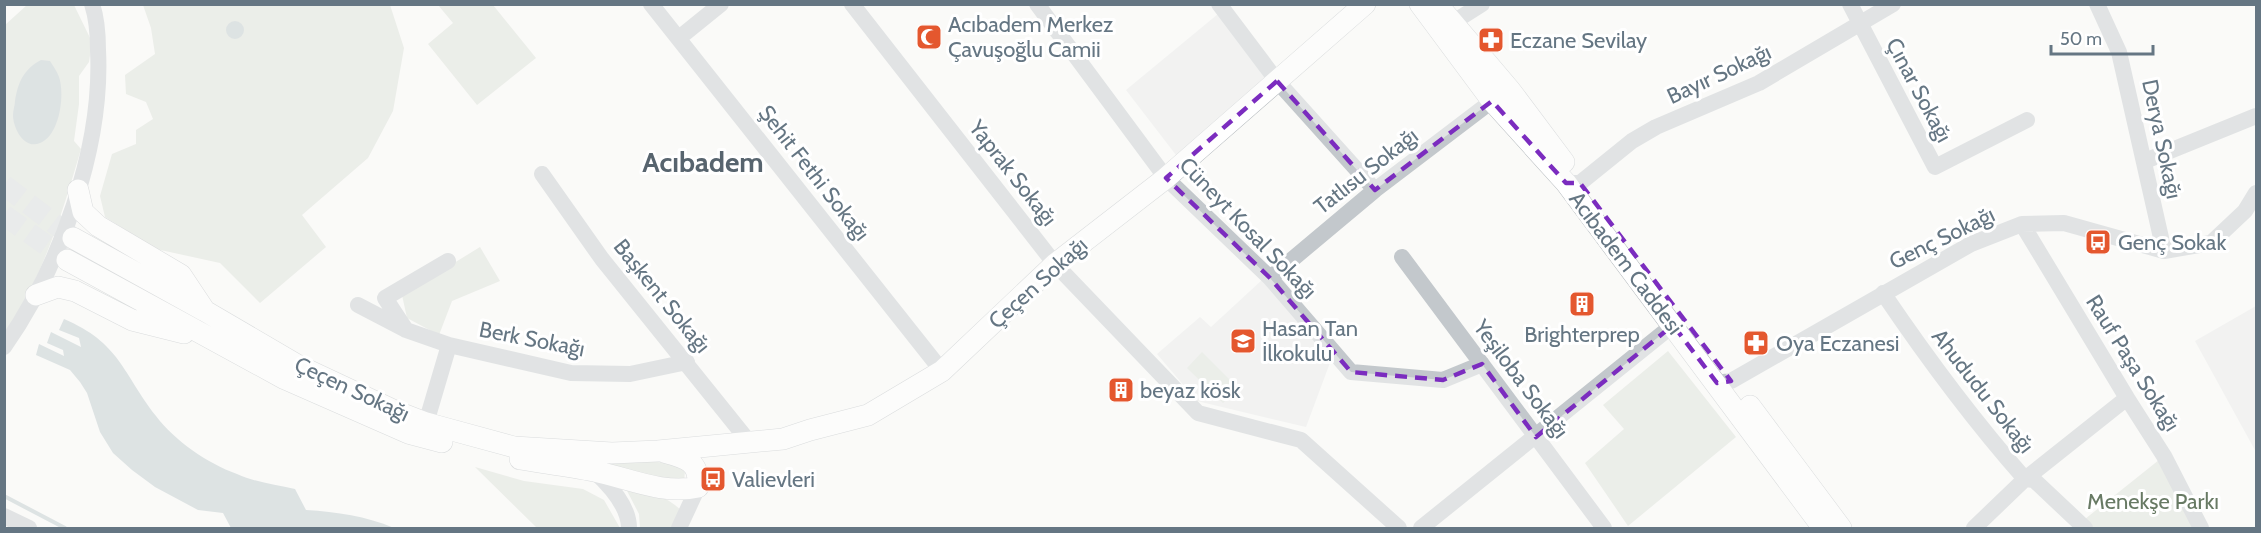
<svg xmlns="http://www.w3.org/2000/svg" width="2261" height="533" viewBox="0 0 2261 533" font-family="Cabin,sans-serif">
<rect width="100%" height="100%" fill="#fafaf8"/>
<path fill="#e8e9e9" d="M1218,14L1271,81L1176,155L1126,90Z
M1262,280L1331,360L1306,427L1197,401L1157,354L1200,317L1211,327Z
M2256,306V452L2195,341Z"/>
<path fill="#dadfd7" d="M27,5H74L92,42L89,62L79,76V104L74,141L81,149C63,211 43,278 5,332V25Z
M143,5H390L404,48L393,111L368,158L302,215L326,247L260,303L220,263L156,249L105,217L100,196L112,154L136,144V130L153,119L146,102L126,94L125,75L155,54L151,28Z
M438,5H493L536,58L477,105L428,44L453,23Z
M480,247L500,281L452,301L439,335L407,318L402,295Z
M1668,351L1736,437L1628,526L1585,463L1624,429L1603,405Z
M1202,352L1238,388L1223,403L1187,368Z
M544,456L676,463L685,469L684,485Z
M2164,456L2201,528H2086L2080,523Z
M475,467L524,481L583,489L604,500L620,528H537Z
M625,487C648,490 667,496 683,512L677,528H640L639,514Z"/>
<path fill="#bbc7cb" d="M226 30a9 9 0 1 1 18 0a9 9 0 1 1-18 0Z
M41,60L50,61C53,66 57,71 59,77C65,94 60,135 40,143C24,150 13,128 13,115C13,110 15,105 15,101C18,82 24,69 41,60Z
M64,319C120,343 122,372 156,416C175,441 207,463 237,474C255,482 275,485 295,489L306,510C337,512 366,516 394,528H231L223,513L198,510L155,487L132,470L113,453L100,432L87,393L80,382L70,370L36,355L39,344L64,356L63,350L47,343L51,332L81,347L79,338L59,330Z"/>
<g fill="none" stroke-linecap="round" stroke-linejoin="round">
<path stroke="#bbc7cb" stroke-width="4" d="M4,496L65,528"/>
<path stroke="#d5d9db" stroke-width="21" stroke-dasharray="21 10" stroke-linecap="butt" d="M4,185L73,238
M4,215L67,260"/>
<g stroke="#b5babe" stroke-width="22">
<path id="major" d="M1420,4L1492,101L1566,183L1823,528
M1437,4L1510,90L1564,162
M78,190L83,212L98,226L181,275L203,308
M73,238L205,311L299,366L395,411L426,423L514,447L612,453L658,451L783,439L810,430L868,415L942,371L1055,264L1166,178L1365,4
M67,260L285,379L408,433L442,442
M36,295L58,287L75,291L132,320L184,333
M1750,406L1841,528
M664,452C687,458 700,462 698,487
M520,459C544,463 569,466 594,471C628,478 663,495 698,487"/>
</g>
<path stroke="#c3c8cc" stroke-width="16" d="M651,4L942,371
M852,4L1055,264L1198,413L1301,440L1399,528
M1037,4L1166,178L1270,278L1351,372L1443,380L1482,364
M1219,4L1277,81L1375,190
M1850,4L1935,167L2027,120
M2097,4L2119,52L2164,251
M1452,23L1482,4
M679,38L721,4
M2145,161L2256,116
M542,174L602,259L750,443
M1566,183H1580L1632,141L1656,127L1759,83L1893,4
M2022,224L2127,398L2164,456L2201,528
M1402,257L1604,528
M1270,278L1375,190L1492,101
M1883,293C1927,358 1973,420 2025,479L2034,480L2085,528
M358,305L406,330L449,345
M406,330L385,298L448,261
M4,347C60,267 103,148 98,50C98,34 97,19 92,4
M1717,383L1731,381L1971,244L2022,224L2064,223L2164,251L2211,243L2245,211L2256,193
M426,423L449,345L571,373L630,374L687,362
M595,472C610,486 629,506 629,528
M4,516L29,528
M679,528L698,487
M1421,528L1673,325
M1974,528L2025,479L2127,398"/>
<use href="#major" stroke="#fff" stroke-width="21"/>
</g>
<path d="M0 0H2261V533H0ZM1277,81L1375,190L1492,101L1566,183H1580L1731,381L1717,383L1673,325L1536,437L1482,364L1443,380L1351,372L1270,278L1166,178Z" fill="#fafaf8" fill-opacity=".55" fill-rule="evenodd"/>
<path fill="none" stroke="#7b2cbf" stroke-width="4.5" stroke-dasharray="12 8" stroke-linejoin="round" d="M1277,81L1375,190L1492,101L1566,183H1580L1731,381L1717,383L1673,325L1536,437L1482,364L1443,380L1351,372L1270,278L1166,178Z"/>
<defs>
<g id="mosque-square" transform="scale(1.35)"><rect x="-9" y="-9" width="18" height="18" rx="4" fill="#e4572e" stroke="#fff"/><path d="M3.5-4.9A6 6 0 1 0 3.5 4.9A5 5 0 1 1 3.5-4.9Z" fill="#fff"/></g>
<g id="pharmacy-square" transform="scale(1.35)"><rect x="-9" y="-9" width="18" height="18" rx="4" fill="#e4572e" stroke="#fff"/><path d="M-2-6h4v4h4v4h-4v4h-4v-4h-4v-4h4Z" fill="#fff"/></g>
<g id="bus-square" transform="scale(1.35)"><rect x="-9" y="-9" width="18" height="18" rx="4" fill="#e4572e" stroke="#fff"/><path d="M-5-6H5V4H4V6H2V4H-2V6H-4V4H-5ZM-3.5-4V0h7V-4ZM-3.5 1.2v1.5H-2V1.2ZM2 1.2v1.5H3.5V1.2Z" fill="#fff"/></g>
<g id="building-square" transform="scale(1.35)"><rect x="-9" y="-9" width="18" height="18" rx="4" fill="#e4572e" stroke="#fff"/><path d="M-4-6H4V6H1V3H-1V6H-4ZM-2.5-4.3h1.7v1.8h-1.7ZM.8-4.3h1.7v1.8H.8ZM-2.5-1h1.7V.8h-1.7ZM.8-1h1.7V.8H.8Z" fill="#fff"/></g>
<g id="school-square" transform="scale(1.35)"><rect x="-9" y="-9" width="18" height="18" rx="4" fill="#e4572e" stroke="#fff"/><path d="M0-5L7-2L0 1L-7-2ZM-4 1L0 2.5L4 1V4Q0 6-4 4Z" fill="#fff"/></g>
</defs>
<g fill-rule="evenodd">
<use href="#mosque-square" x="929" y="37"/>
<use href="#pharmacy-square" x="1491" y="40"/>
<use href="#bus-square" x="2098" y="242"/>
<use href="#building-square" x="1582" y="304"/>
<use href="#school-square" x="1243" y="341"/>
<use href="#pharmacy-square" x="1756" y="343"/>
<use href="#building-square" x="1121" y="390"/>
<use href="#bus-square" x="713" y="479"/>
</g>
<g text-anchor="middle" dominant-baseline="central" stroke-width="6" stroke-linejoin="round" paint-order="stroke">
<g font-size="22" fill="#657683" stroke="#fff" text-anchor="start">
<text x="948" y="24">Acıbadem Merkez<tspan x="948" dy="25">Çavuşoğlu Camii</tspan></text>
<text x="1510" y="40">Eczane Sevilay</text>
<text x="2118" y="242">Genç Sokak</text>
<text x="1262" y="328">Hasan Tan<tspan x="1262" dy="25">İlkokulu</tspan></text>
<text x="1582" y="334" text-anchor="middle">Brighterprep</text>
<text x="1776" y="343">Oya Eczanesi</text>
<text x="1140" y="390">beyaz kösk</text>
<text x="732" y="479">Valievleri</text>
</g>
<g font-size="22" fill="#657683" stroke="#fff">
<text transform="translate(1719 74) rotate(-25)">Bayır Sokağı</text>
<text transform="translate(1919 90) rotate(62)">Çınar Sokağı</text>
<text transform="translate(2162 139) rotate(78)">Derya Sokağı</text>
<text transform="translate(1366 171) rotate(-38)">Tatlısu Sokağı</text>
<text transform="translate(814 173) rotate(52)">Şehit Fethi Sokağı</text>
<text transform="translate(1013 173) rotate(52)">Yaprak Sokağı</text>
<text transform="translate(1248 228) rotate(46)">Cüneyt Kosal Sokağı</text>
<text transform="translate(1942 238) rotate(-26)">Genç Sokağı</text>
<text transform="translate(1626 263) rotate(53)">Acıbadem Caddesi</text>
<text transform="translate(1038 283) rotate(-42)">Çeçen Sokağı</text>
<text transform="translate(662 296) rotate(51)">Başkent Sokağı</text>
<text transform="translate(532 339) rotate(11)">Berk Sokağı</text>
<text transform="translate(2133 363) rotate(58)">Rauf Paşa Sokağı</text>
<text transform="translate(1521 379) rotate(53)">Yeşiloba Sokağı</text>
<text transform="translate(352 389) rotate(25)">Çeçen Sokağı</text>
<text transform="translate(1983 391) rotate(52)">Ahududu Sokağı</text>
</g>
<g font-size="22" fill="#687a64" stroke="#fff">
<text x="2153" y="501">Menekşe Parkı</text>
</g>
<g font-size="28" font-weight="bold" fill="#57646e" stroke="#fff">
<text x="703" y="162">Acıbadem</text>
</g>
</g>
<rect width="2261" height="533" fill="none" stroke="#657683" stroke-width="12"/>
<path d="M2051 45v9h102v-9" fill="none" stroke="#657683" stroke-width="3"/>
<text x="2060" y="45" font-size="18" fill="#657683" stroke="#ffffff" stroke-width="4.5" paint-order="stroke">50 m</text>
</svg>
